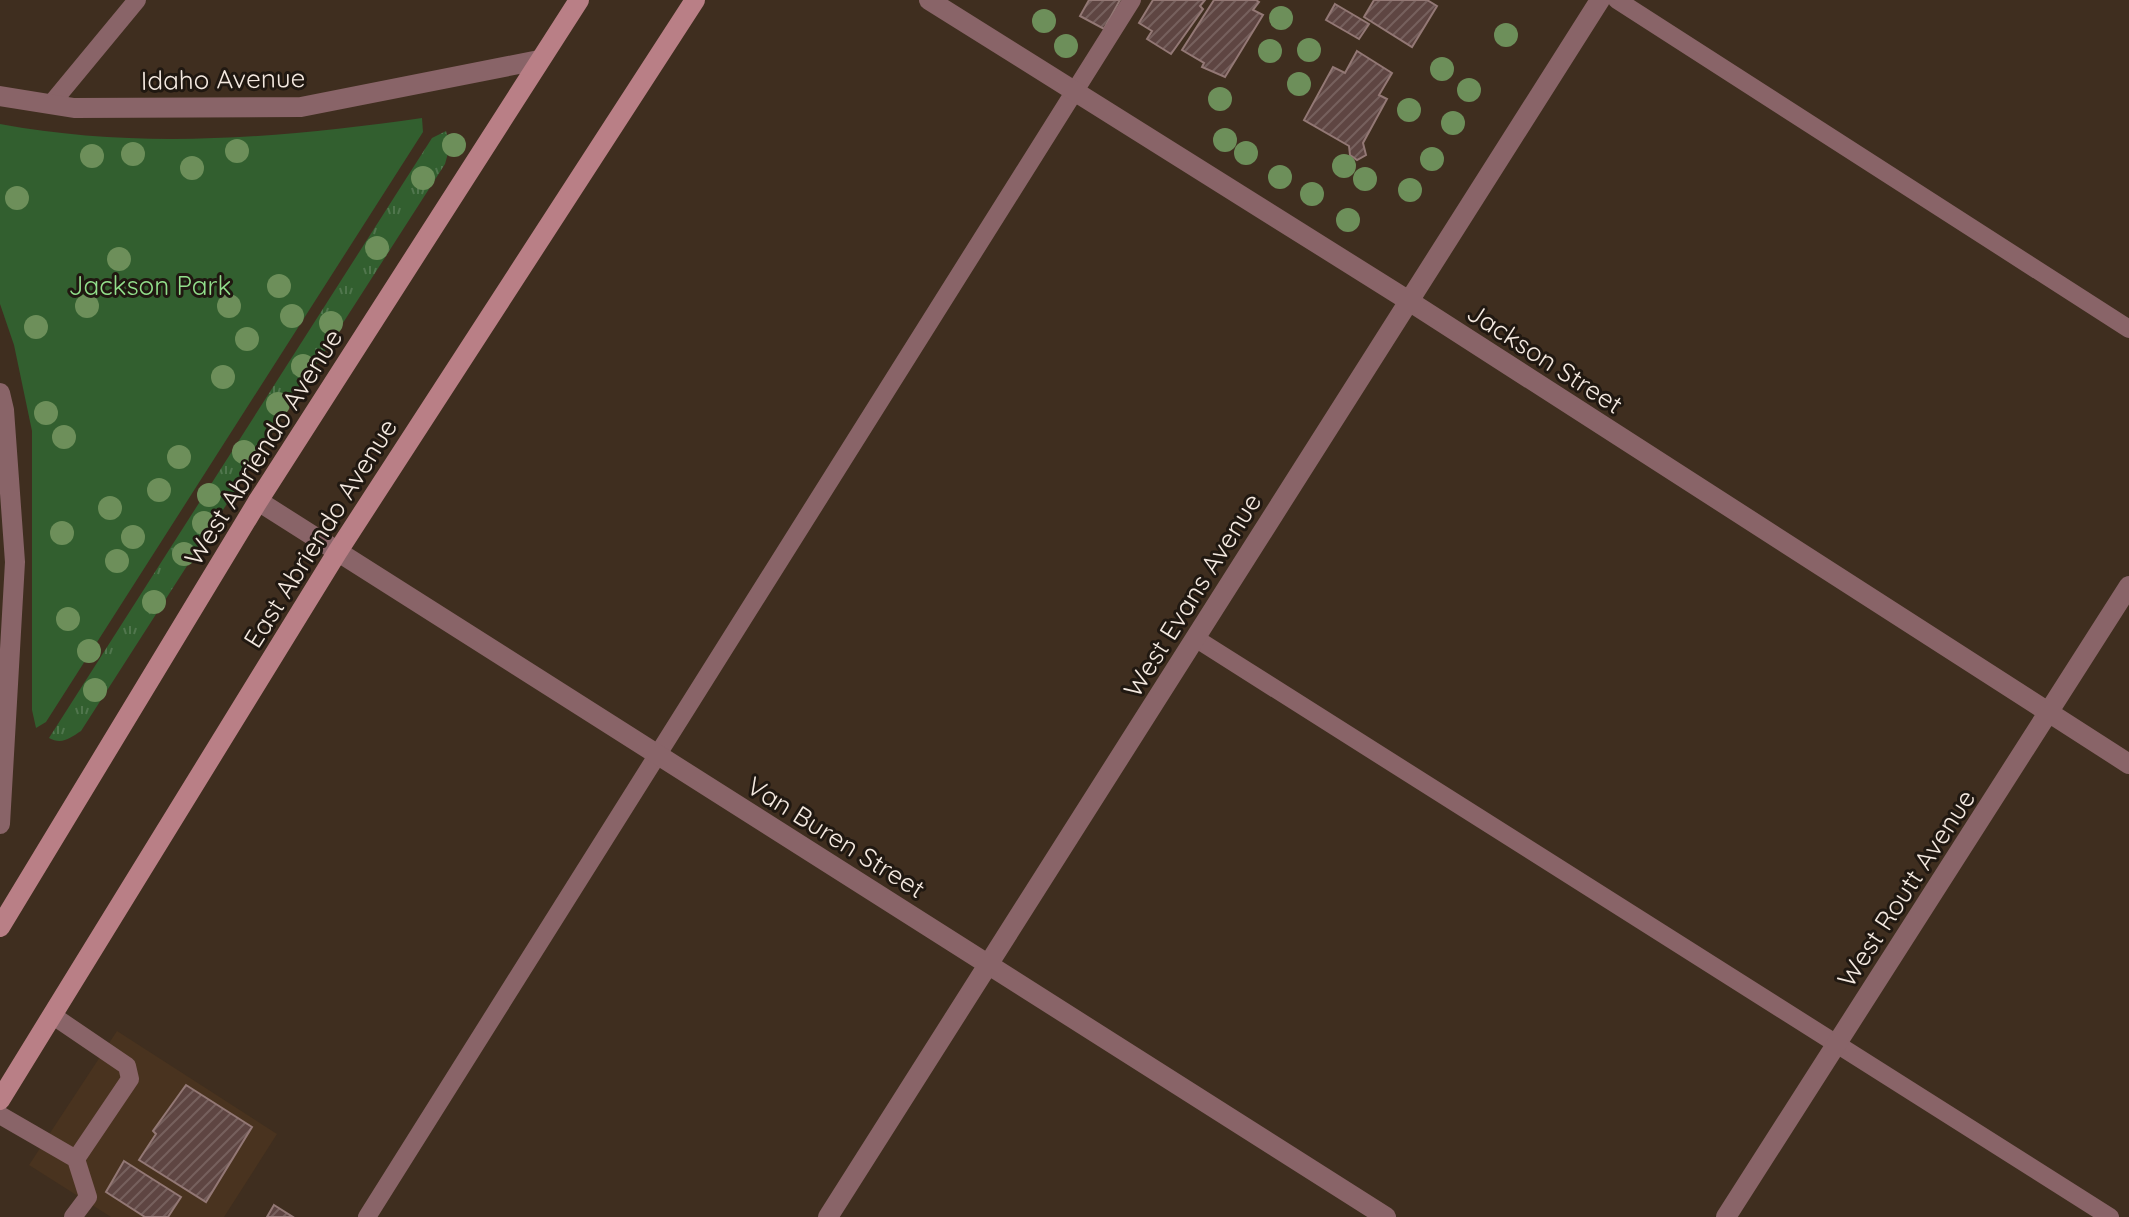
<svg xmlns="http://www.w3.org/2000/svg" width="2129" height="1217" viewBox="0 0 2129 1217" font-family="Quicksand,sans-serif">
<defs>
<pattern id="grass-tufts" width="24" height="20" patternUnits="userSpaceOnUse" patternTransform="scale(2)"><rect width="24" height="20" fill="#325f2f"/><path d="M3 7l-1-3M5 7V3M7 7l1-3M15 17l-1-3M17 17v-4M19 17l1-3" fill="none" stroke="#50764d"/></pattern>
<pattern id="building-hatch" width="6" height="6" patternUnits="userSpaceOnUse" patternTransform="scale(2)"><rect width="6" height="6" fill="#5e4542"/><path d="M-1 1l2-2M0 6l6-6M5 7l2-2" fill="none" stroke="#76605d"/></pattern>
</defs>
<rect width="100%" height="100%" fill="#3f2e1f"/>
<path fill="#49331f" d="M117,1031L277,1134L224,1217H111L29,1165Z"/>
<path fill="url(#grass-tufts)" d="M446,131L450,146L445,164L81,731C70,738 62,745 49,738L432,138Z"/>
<path fill="#325f2f" d="M422,118L423,132L46,722L36,728L32,710V431L14,345L0,304V124C140,150 282,138 422,118Z"/>
<path fill="url(#building-hatch)" stroke="#937875" stroke-width="2" d="M1089,0H1120L1104,29L1080,16Z
M1153,0H1205L1200,6L1203,9L1171,54L1147,39L1152,31L1139,23Z
M1214,0H1256L1259,2L1253,10L1263,15L1225,77L1202,67L1204,63L1182,50Z
M1374,0H1427L1437,6L1412,47L1364,17Z
M1335,4L1369,24L1359,39L1326,20Z
M1357,51L1392,73L1379,95L1387,99L1363,143L1366,155L1357,160L1350,155L1349,146L1304,120L1333,67L1345,73Z
M186,1085L252,1127L206,1202L139,1160L156,1134L153,1131Z
M124,1161L181,1197L168,1217H145L106,1192Z
M274,1205L293,1217H267Z"/>
<g fill="none" stroke-linecap="round" stroke-linejoin="round">
<path stroke="#896468" stroke-width="18" d="M1617,0L2129,329
M51,104L137,0
M1195,638L2110,1217
M52,1015L127,1066L130,1079L76,1159L88,1197L73,1217
M0,1115L76,1159
M367,1217L1132,0"/>
<path stroke="#896468" stroke-width="20" d="M929,0L1409,301L2129,764
M0,96L74,108L301,107L539,60
M0,393L4,410L15,562L0,824
M258,501L1386,1217
M828,1217L1600,0
M1726,1217L2129,586"/>
<path stroke="#b97f86" stroke-width="20" d="M0,927L258,501L579,0
M0,1100L338,551L695,0"/>
</g>
<g fill="#6d8f5a">
<circle cx="1281" cy="18" r="12"/>
<circle cx="1044" cy="21" r="12"/>
<circle cx="1506" cy="35" r="12"/>
<circle cx="1066" cy="46" r="12"/>
<circle cx="1309" cy="50" r="12"/>
<circle cx="1270" cy="51" r="12"/>
<circle cx="1442" cy="69" r="12"/>
<circle cx="1299" cy="84" r="12"/>
<circle cx="1469" cy="90" r="12"/>
<circle cx="1220" cy="99" r="12"/>
<circle cx="1409" cy="110" r="12"/>
<circle cx="1453" cy="123" r="12"/>
<circle cx="1225" cy="140" r="12"/>
<circle cx="454" cy="145" r="12"/>
<circle cx="237" cy="151" r="12"/>
<circle cx="1246" cy="153" r="12"/>
<circle cx="133" cy="154" r="12"/>
<circle cx="92" cy="156" r="12"/>
<circle cx="1432" cy="159" r="12"/>
<circle cx="1344" cy="166" r="12"/>
<circle cx="192" cy="168" r="12"/>
<circle cx="1280" cy="177" r="12"/>
<circle cx="423" cy="178" r="12"/>
<circle cx="1365" cy="179" r="12"/>
<circle cx="1410" cy="190" r="12"/>
<circle cx="1312" cy="194" r="12"/>
<circle cx="17" cy="198" r="12"/>
<circle cx="1348" cy="220" r="12"/>
<circle cx="377" cy="248" r="12"/>
<circle cx="119" cy="259" r="12"/>
<circle cx="279" cy="286" r="12"/>
<circle cx="87" cy="306" r="12"/>
<circle cx="229" cy="306" r="12"/>
<circle cx="292" cy="316" r="12"/>
<circle cx="331" cy="323" r="12"/>
<circle cx="36" cy="327" r="12"/>
<circle cx="247" cy="339" r="12"/>
<circle cx="303" cy="366" r="12"/>
<circle cx="223" cy="377" r="12"/>
<circle cx="278" cy="404" r="12"/>
<circle cx="46" cy="413" r="12"/>
<circle cx="64" cy="437" r="12"/>
<circle cx="244" cy="452" r="12"/>
<circle cx="179" cy="457" r="12"/>
<circle cx="159" cy="490" r="12"/>
<circle cx="209" cy="495" r="12"/>
<circle cx="110" cy="508" r="12"/>
<circle cx="204" cy="523" r="12"/>
<circle cx="62" cy="533" r="12"/>
<circle cx="133" cy="537" r="12"/>
<circle cx="184" cy="554" r="12"/>
<circle cx="117" cy="561" r="12"/>
<circle cx="154" cy="602" r="12"/>
<circle cx="68" cy="619" r="12"/>
<circle cx="89" cy="651" r="12"/>
<circle cx="95" cy="690" r="12"/>
</g>
<g text-anchor="middle" dominant-baseline="central" stroke-width="6" stroke-linejoin="round" paint-order="stroke">
<g font-size="26" fill="#f4e9e0" stroke="#201811">
<text transform="translate(223 79) rotate(-1)">Idaho Avenue</text>
<text transform="translate(1545 358) rotate(33)">Jackson Street</text>
<text transform="translate(263 447) rotate(-58)">West Abriendo Avenue</text>
<text transform="translate(320 533) rotate(-58)">East Abriendo Avenue</text>
<text transform="translate(1192 595) rotate(-58)">West Evans Avenue</text>
<text transform="translate(836 837) rotate(32)">Van Buren Street</text>
<text transform="translate(1906 888) rotate(-57)">West Routt Avenue</text>
</g>
<g font-size="26" fill="#92df8b" stroke="#201811">
<text x="150" y="285">Jackson Park</text>
</g>
</g>
</svg>
